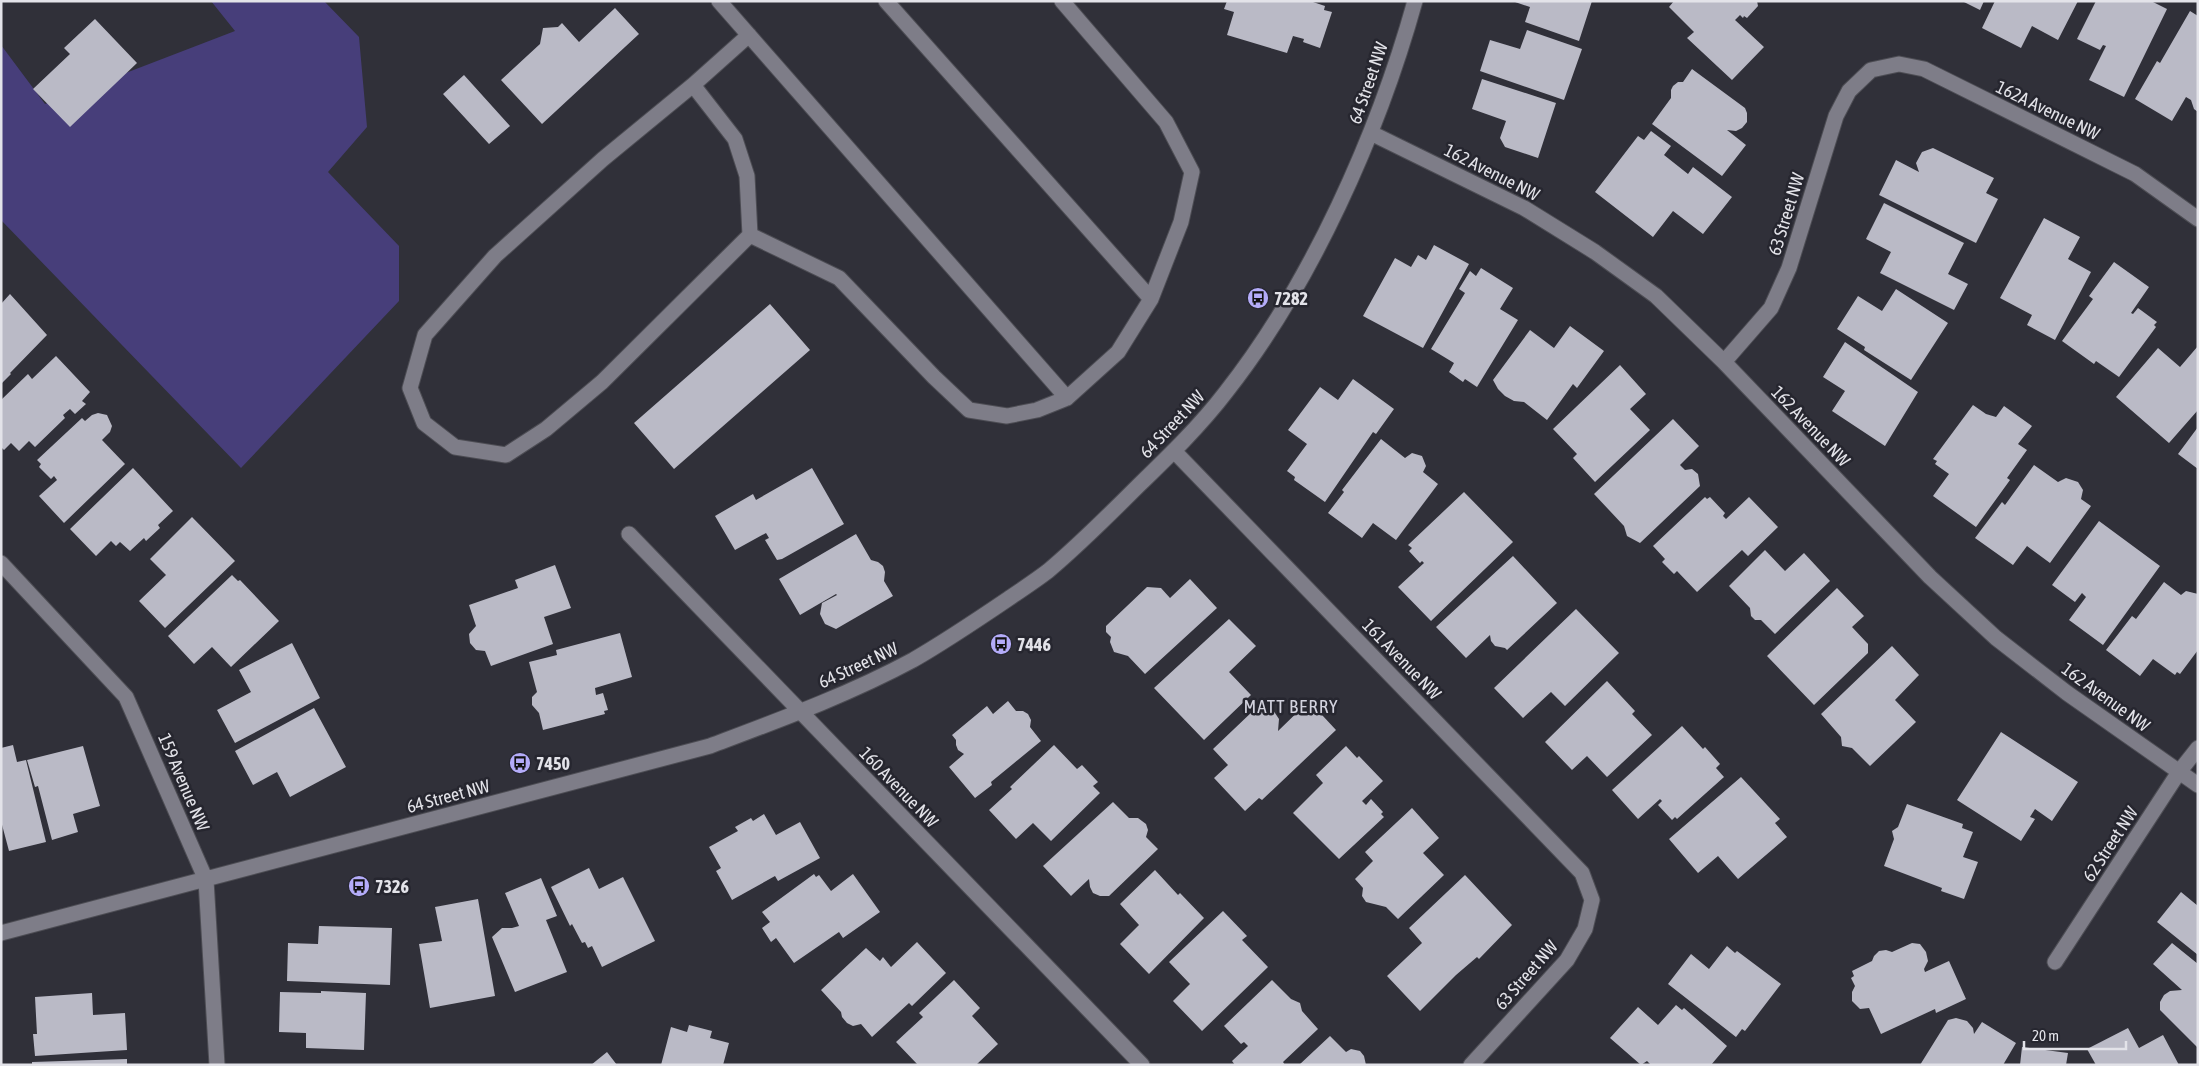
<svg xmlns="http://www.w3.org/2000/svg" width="2199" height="1066" viewBox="0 0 2199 1066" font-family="'Asap Condensed',sans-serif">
<rect width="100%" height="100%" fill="#303039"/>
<path fill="#473e7a" d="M211,1H324L359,37L367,127L328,172L399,246V301L241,468L1,220V45L45,104L235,31Z"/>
<path fill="#babac6" d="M1227,1H1310L1325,6L1324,10L1332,12L1320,48L1303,42L1304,39L1293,36L1287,53L1227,35L1234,12L1224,9Z
M1592,1L1579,41L1525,22L1530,7L1515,2Z
M1674,1H1757L1758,6L1747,18L1744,16L1743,18L1740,15L1735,20L1764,47L1732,80L1687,38L1694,32L1669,7Z
M1962,1H1984L1980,10Z
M1995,1H2078L2058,40L2032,26L2021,48L1982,28Z
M2096,1H2151L2167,9L2124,97L2089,80L2106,46L2103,45L2100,50L2077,39Z
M615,8L639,34L542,124L501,80L540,44L543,28L558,27L562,23L579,42Z
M2190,11L2198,16V112L2194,109L2191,100L2186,97L2172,121L2135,99L2157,61L2160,63Z
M95,19L137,63L70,127L33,89L70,54L64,48Z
M1527,30L1582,49L1564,100L1480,71L1490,40L1520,49Z
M1692,69L1745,108L1747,113V122L1742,128L1736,131L1727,130L1746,145L1722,176L1652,124L1671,98V90L1673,86L1678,82H1683Z
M464,75L510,126L489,144L443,94Z
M1482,79L1556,103L1538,158L1505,147L1500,138L1506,121L1472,109Z
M1651,131L1671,146L1664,155L1688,174L1693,167L1732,197L1703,234L1673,211L1653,237L1595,192L1638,136L1644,140Z
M1933,148L1994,178L1986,193L1998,199L1976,243L1879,195L1896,160L1919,172L1916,163L1922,152Z
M1884,203L1964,243L1948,274L1968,284L1954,310L1880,273L1891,252L1866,239Z
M2044,218L2080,237L2068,259L2091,272L2055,340L2027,325L2032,315L2000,298Z
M1434,245L1469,264L1423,348L1363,316L1395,258L1411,267L1418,255L1426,260Z
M2114,262L2149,287L2131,313L2133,314L2138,308L2157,322L2154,325L2156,327L2119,377L2096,361L2094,364L2062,341L2093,299L2089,296Z
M1481,268L1513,288L1500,309L1518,320L1477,387L1465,379L1463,382L1449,372L1454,363L1431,349L1465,293L1459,289L1470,271L1476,276Z
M1896,289L1948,323L1911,380L1864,350L1865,347L1837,329L1858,296L1882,311Z
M10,294L47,335L10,373L11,374L1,384V304Z
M770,304L810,350L674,469L634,423Z
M1570,326L1604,351L1577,388L1573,384L1547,420L1524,402L1514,401L1505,396L1498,389L1493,380L1530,330L1554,348Z
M1845,342L1918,392L1885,446L1832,411L1845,391L1823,377Z
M2198,346V410L2169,443L2116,397L2158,348L2180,367Z
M56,356L90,392L82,401L86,404L75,414L70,409L63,415L65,418L35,447L29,441L19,451L11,443L4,450L1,447V400L28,374L32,379Z
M1620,365L1646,394L1630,409L1650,430L1595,482L1573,458L1577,454L1553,429Z
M1353,379L1394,409L1376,434L1373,432L1325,502L1294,480L1295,477L1287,471L1307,444L1288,430L1320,387L1338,400Z
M1973,405L1986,414L1996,417L2004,406L2032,426L2018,444L2027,450L2007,478L2010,480L1976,527L1933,496L1949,474L1935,464L1937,461L1933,459Z
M98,413L107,415L112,426L110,432L102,440L125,464L64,523L39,496L57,480L54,476L51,479L39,467L41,464L37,460L82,418L85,421L92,415Z
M1673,419L1699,446L1680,465L1685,470L1692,469L1698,474L1700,486L1640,543L1627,536L1624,526L1594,494Z
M2198,427V469L2178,454Z
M1381,439L1405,458L1412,453L1422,456L1426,466L1423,472L1438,484L1396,540L1373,523L1362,538L1328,513L1344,492L1342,490Z
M2034,465L2058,482L2066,478L2078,482L2083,490L2081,499L2091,506L2050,563L2027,546L2013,565L1975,538L2002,502L2005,505Z
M133,468L173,511L158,525L160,528L146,541L144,538L130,551L120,542L116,546L111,541L96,556L70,529Z
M812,468L844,524L782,559L777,560L765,540L769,538L766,533L735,550L715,516L753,494L756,500Z
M1464,492L1513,542L1431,621L1398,587L1424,563L1422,561L1420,563L1409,551L1412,548L1408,545Z
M1705,497L1707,499L1710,497L1725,513L1723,516L1726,519L1749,497L1778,527L1748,556L1742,550L1697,592L1677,571L1674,574L1662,562L1665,559L1653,546Z
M192,517L235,561L165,628L139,601L166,575L150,559Z
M2099,521L2160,566L2103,645L2069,620L2086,597L2082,593L2075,602L2052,585Z
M856,534L871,560L878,562L883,566L885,572L884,581L893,596L836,629L825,624L820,614L822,603L837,595L836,594L800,615L779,579Z
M1765,550L1785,571L1804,553L1830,581L1775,634L1761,620H1755L1751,616L1750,608L1729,586Z
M1513,556L1557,603L1507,650L1505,648L1495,646L1491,641L1490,635L1466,658L1436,627Z
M555,565L571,608L544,617L553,644L491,666L485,651L476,650L470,643L469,634L476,626L469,605L518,588L515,580Z
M232,575L238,581L240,580L279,621L231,667L212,647L194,664L168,636Z
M1190,579L1217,608L1145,674L1128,656L1114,652L1110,642L1111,637L1106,632V626L1147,587L1161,588L1170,598Z
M2164,582L2181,595L2186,591L2198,594V650L2180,674L2177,672L2175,675L2153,659L2140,676L2106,650L2132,616L2136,619Z
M1837,588L1864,616L1852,627L1868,644V653L1814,705L1767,656Z
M1576,609L1619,653L1565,706L1551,692L1523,718L1494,688Z
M1229,619L1256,646L1229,672L1251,695L1204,740L1154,688Z
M620,633L632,677L595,688L596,695L603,693L608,710L604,711L605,714L543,730L539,713L532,705V697L537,692L529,662L557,655L556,650Z
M292,643L320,698L235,743L217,710L251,692L239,670Z
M1892,646L1919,675L1895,700L1916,722L1870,766L1852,748L1842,746L1841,737L1821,714Z
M1607,681L1635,711L1632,714L1652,735L1607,777L1587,756L1572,770L1545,742Z
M1008,701L1016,711H1023L1028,714L1031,720L1030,727L1041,741L991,782L992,785L975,798L949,767L964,754L958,750L956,745V740L952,735L987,706L993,714Z
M1309,701L1336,730L1262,800L1259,798L1245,811L1214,778L1228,765L1213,749L1254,710L1262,707L1273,710L1279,719L1278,731Z
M314,708L346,767L290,797L277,772L253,785L235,751Z
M1682,726L1703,749L1705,747L1720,764L1716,768L1724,777L1677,819L1675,817L1672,820L1658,805L1662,801L1660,799L1638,819L1612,790Z
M2001,732L2078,782L2052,821L2035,809L2030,817L2035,819L2021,841L1957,800Z
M13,745L17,762L26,760L46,842L9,851L1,821V748Z
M1054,745L1077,769L1082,765L1098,782L1093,786L1100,793L1051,841L1033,823L1016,839L989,810L1012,789L1010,787Z
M83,746L100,806L73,814L78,832L52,840L38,786L35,787L27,760Z
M1346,746L1357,758L1359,756L1383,781L1362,801L1366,805L1371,799L1383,812L1381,814L1384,817L1339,859L1293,813L1323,783L1316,775Z
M1741,777L1780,819L1775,823L1787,837L1738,879L1718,856L1698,873L1669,839Z
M1113,802L1129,818H1138L1146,824L1148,830L1146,837L1158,849L1109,896H1100L1093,893L1090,887L1089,879L1071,896L1043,866Z
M1907,804L1963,824L1962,828L1973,832L1963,857L1978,862L1964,899L1941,891L1942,888L1884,866L1894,839L1892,831L1898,827Z
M1412,808L1439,838L1423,853L1444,875L1398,919L1386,907L1366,902L1362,896L1363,888L1355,879L1373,861L1365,852Z
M764,814L776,835L800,822L820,858L778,881L775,876L732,900L716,871L721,868L709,847L738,831L735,827L751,818L753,821Z
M589,868L599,889L623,877L655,941L602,967L592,946L588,948L585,942L582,943L572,924L570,926L551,887Z
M1155,870L1178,895L1180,893L1204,918L1149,974L1120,944L1139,925L1120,904Z
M814,874L816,877L819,875L831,891L853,874L880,912L843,938L839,932L794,963L776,938L771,942L762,928L770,922L762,912Z
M1465,875L1512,925L1479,959L1477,957L1456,975L1420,1011L1387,976L1422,943L1409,928Z
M541,878L557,916L546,920L567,972L515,992L492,937L502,928H512L519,926L505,893Z
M2181,892L2198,906V955L2157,922Z
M478,899L495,996L430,1008L419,944L442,941L435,907Z
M1223,911L1247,936L1242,940L1268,967L1202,1031L1173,1001L1190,984L1169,962Z
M319,926L392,928L390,985L287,981L288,943L318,944Z
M917,942L946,973L912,1006L909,1003L872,1037L861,1024L853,1026L847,1023L842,1017L841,1012L821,990L866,948L880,961L883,957L891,967Z
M1912,943L1920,944L1926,952L1928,961L1924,969L1925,972L1949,961L1966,999L1936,1013L1935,1009L1881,1034L1869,1008L1860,1009L1852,1001V992L1855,986L1851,978L1854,976L1852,971L1872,961L1874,956L1879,951L1886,950L1892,952Z
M2172,943L2198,964V1048L2160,1010V1002L2164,995L2170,991L2182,990L2153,964Z
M1727,946L1735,953L1737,951L1781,984L1745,1031L1742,1029L1736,1037L1668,984L1691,954L1709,969Z
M954,980L980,1008L972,1016L998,1044L976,1065H918L896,1042L923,1017L919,1013Z
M1272,980L1291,999L1300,1003L1302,1011L1318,1029L1283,1062L1285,1065H1235L1232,1061L1248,1046L1244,1042L1241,1044L1224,1026Z
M321,991L366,993L364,1050L306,1048V1033L279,1032L280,992L321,993Z
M92,993L93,1015L125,1013L127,1050L35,1056L33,1034H37L35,997Z
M1676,1005L1682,1010L1684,1008L1727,1046L1711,1065H1651L1647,1061L1641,1065L1610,1038L1638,1007L1658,1025Z
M1956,1018L1967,1021L1973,1028L1974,1034L1982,1022L2016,1043L2003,1065H1920L1948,1020Z
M689,1025L712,1031L710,1038L729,1043L723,1065H661L671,1027L687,1032Z
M2128,1028L2139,1048L2163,1035L2179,1065H2096L2087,1049Z
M1330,1036L1346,1052L1351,1049L1360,1051L1364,1056L1366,1065H1299Z
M2022,1047L2068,1053L2066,1065H2020Z
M607,1052L617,1065H591Z
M127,1059V1065H32V1062Z"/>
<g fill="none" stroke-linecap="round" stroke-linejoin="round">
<g stroke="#4d4d54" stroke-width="17">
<path id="minor" d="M719,1L1067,398
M886,1L1151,299
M749,35L693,85L735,139L747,176L750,235L839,278L934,377L969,410L1007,416L1037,410L1067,398L1118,352L1151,299L1181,222L1192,172L1166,122L1062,1
M693,85L603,159L495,256L425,335L410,388L424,423L455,447L506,455L546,429L602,382L750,235
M1371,133L1524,208L1595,252L1656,296L1724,362L1930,577L1996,638L2067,693L2198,785
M1724,362L1771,308L1789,268L1836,116L1849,91L1871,70L1899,64L1924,69L2135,174L2198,219
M1174,451L1582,873L1592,900L1585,929L1567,960L1471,1065
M629,534L1142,1065
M1,563L126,697L206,880L217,1065
M1,933L710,746C779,720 848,695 913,660C946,641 977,620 1008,599C1021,590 1035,581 1048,571C1079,545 1109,515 1138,486C1169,456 1200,426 1226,392C1311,284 1378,134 1415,1
M2055,962L2179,772L2198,748"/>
</g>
<use href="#minor" stroke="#7e7d88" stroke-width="15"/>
</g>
<defs>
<g id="bus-disc" transform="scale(1.125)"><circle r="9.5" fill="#b4acf9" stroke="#26262f"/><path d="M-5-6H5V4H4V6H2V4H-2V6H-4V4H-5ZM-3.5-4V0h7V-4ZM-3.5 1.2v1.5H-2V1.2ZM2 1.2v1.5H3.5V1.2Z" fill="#111"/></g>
</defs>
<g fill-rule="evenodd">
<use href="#bus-disc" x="1258" y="298"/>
<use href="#bus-disc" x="1001" y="644"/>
<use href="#bus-disc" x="520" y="763"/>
<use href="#bus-disc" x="359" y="886"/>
</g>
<g text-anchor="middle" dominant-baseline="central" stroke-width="5" stroke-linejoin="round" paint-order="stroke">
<g font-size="18" fill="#e3e3e9" stroke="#26262f">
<text transform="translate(1368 83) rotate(-71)">64 Street NW</text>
<text transform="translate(2048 110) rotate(26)">162A Avenue NW</text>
<text transform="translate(1492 172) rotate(27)">162 Avenue NW</text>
<text transform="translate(1786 214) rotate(-73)">63 Street NW</text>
<text transform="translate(1172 424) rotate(-47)">64 Street NW</text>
<text transform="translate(1811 426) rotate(46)">162 Avenue NW</text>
<text transform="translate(1402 659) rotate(46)">161 Avenue NW</text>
<text transform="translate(858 665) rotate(-25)">64 Street NW</text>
<text transform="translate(2106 697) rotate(36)">162 Avenue NW</text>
<text transform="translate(184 782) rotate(67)">159 Avenue NW</text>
<text transform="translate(899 787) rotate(46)">160 Avenue NW</text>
<text transform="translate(448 796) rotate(-15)">64 Street NW</text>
<text transform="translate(2110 844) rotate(-57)">62 Street NW</text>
<text transform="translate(1526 975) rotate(-49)">63 Street NW</text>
</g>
<g font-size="18" font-weight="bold" fill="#e3e3e9" stroke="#26262f" text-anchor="start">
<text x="1274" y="298">7282</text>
<text x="1017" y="644">7446</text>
<text x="536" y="763">7450</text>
<text x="375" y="886">7326</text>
</g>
<g font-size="19" letter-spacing="1" fill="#d2d2de" stroke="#26262f">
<text x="1291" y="706">MATT BERRY</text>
</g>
</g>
<rect width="2199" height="1066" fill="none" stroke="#e3e3e9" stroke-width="5"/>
<path d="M2024 1041v8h102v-8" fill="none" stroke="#e3e3e9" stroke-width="2.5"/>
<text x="2032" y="1041" font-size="15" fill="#e3e3e9" stroke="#26262f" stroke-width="4" paint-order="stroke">20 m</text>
</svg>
